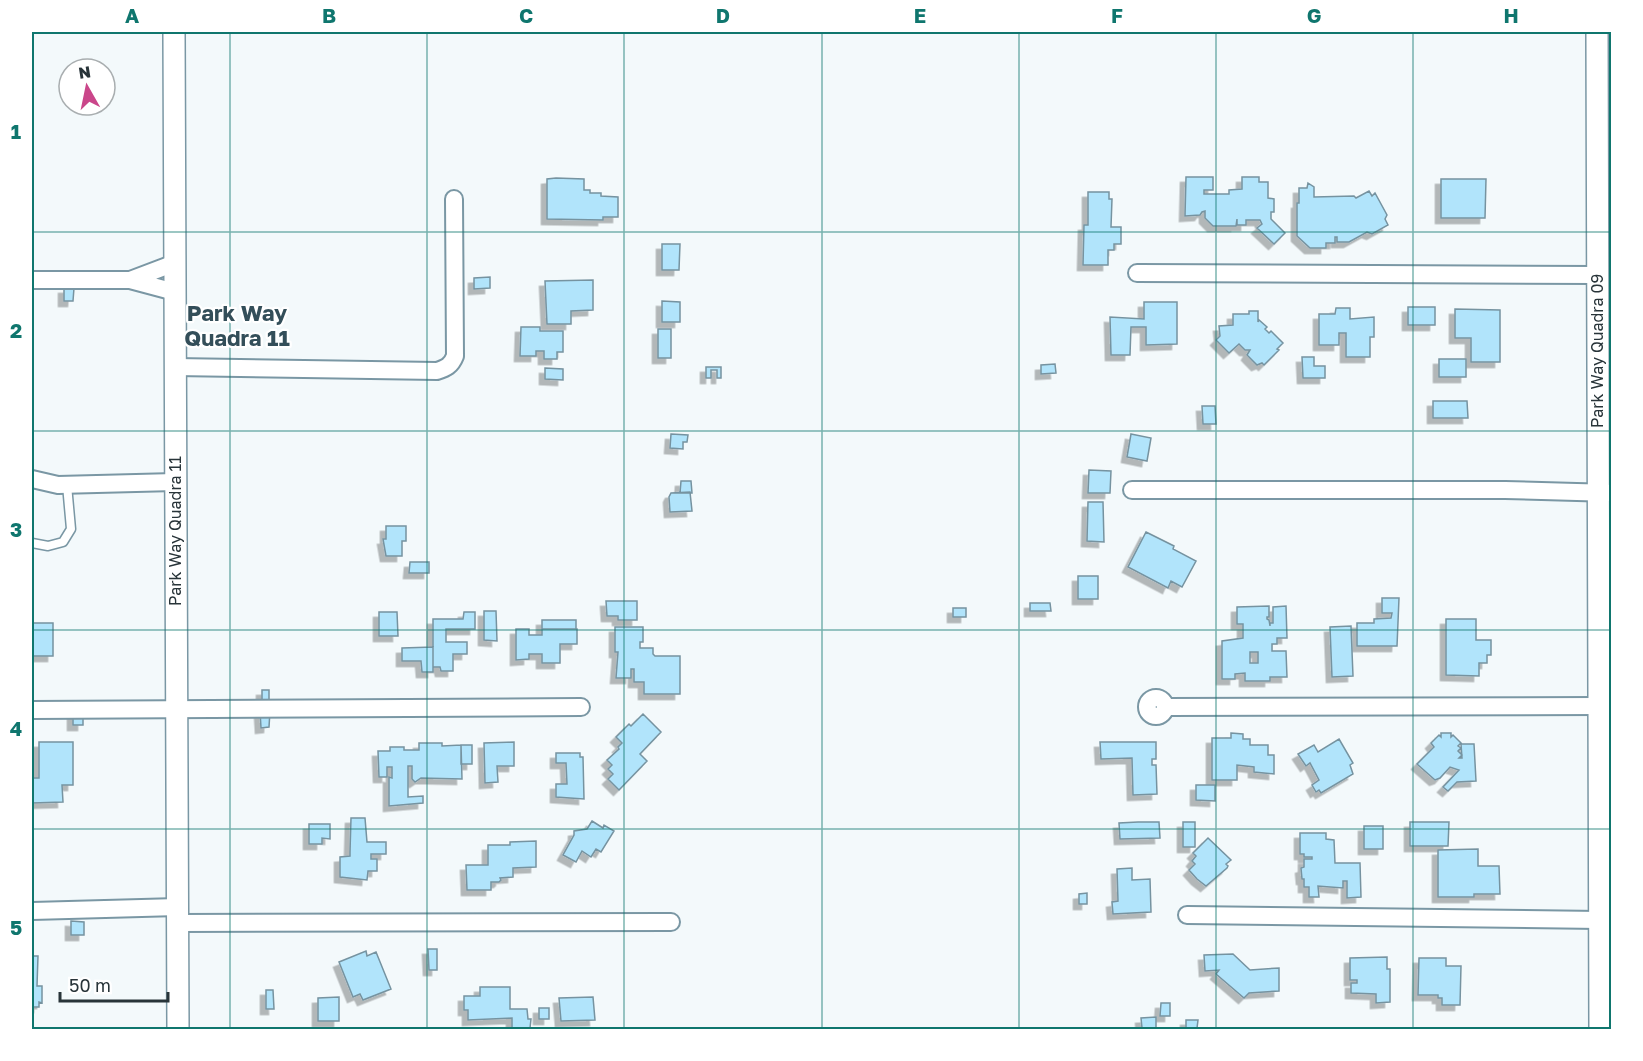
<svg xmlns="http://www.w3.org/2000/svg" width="1643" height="1061" viewBox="0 0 1643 1061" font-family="'Golos Text',sans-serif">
<defs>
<filter id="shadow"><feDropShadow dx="-5.5" dy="5.5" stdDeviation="0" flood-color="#0004"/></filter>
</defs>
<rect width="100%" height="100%" fill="#f3f9fb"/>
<path fill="#b1e4fb" stroke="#7693a0" stroke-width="1.5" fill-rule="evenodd" filter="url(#shadow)" d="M1186,177H1213V190H1204V194H1229V190L1242,189V177H1259V182H1268V198L1274,199V212H1271V219L1285,233L1274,244L1257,228L1262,224L1260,220H1246V225H1237V219L1236,226H1213L1205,218V211L1202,212L1200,215L1185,216Z
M556,178L584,179V190H590V193H601V196L618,197V217H603V220L547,219V179Z
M1441,179H1486L1485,218H1441Z
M1308,183L1314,187V197L1354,196L1356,198L1369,191L1372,196L1375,193L1387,215L1385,219L1388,225L1372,234L1367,232L1349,242H1337V237H1335V243H1326V248H1310L1297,236V203H1299V188H1307Z
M1088,192H1109V199H1112L1111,227H1121V244H1114V250H1108V265H1083L1084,225H1088Z
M662,244H680L679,270H662Z
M490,277V288L474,289V278Z
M593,280V310L571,311V324H547L545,281Z
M64,288H74L73,301H64Z
M662,301L680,302V322H662Z
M1144,302H1177V344L1146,345V327H1131L1130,355H1111L1110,317L1144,319Z
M1408,307H1435V325H1408Z
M1336,308H1350V319L1374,317V337H1370V357H1346V333H1339V345H1319V314H1335Z
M1455,309L1500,310V362H1471V338H1455Z
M1249,311H1258V322L1259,320L1267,327L1265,329L1269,333L1271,331L1283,343L1277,349L1279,350L1264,365L1262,363L1257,365L1247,355L1250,350H1245L1239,344L1229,353L1216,340L1220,336L1219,326L1233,325V314H1249Z
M521,327H540V331H563V352H557V359H544V351H536V356H520Z
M658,329H671V358H658Z
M1302,357H1314V366H1325V378H1303Z
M1439,359H1466V377H1439Z
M1055,364L1056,373L1041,374V365Z
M706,367H721V378H717V370H711V378H706Z
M545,368L563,369V380L545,379Z
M1433,401H1467L1468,418H1433Z
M1202,406H1215L1216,424H1203Z
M671,434L688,435L687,442H683V449L670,448Z
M1131,434L1151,438L1147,461L1127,457Z
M1089,470L1111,471L1110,493H1088Z
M681,481H691L692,493H680Z
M690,492L692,511L670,512L669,497L671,493Z
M1088,502H1103L1104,542L1087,541Z
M386,526H406V541H402V556H386L383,539H386Z
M1146,532L1174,546L1173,549L1196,561L1182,587L1171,581L1168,588L1128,567Z
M410,562H429V573H409Z
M1078,576H1098V599H1078Z
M1382,598H1399L1397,646H1357V623H1374V619L1391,618L1392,613H1382Z
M606,601H637V620H618V616H607Z
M1030,603H1050L1051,611H1030Z
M1269,606V617H1267V619L1269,620L1270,626V623H1273V607L1286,606L1287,638H1277V644H1272V651H1286L1287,677H1270V681H1245V673L1235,674V679H1222V641L1243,638V624H1237V607ZM1250,652H1258V663H1250Z
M953,608H966V617H953Z
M484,611H496L497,641L484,640Z
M379,612H397L398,636H379Z
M464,612H475V629H446V642H467V654H453V671H441L440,667H433V619H463Z
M1446,619H1476V640H1491V655H1487V663H1479V676L1446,675Z
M542,620H576V629H542Z
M32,623H53V656H32Z
M1351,626L1353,676L1332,677L1330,627Z
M615,627H643V642H640V648H653V654L655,656H680V694H644V682H634V669H631V678H616L618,652H615Z
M516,629H529V635H542V629H577V644H560V663H542V654H529V659L516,660Z
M433,647V672H422L421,661H402V648Z
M262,690H269V702L262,703Z
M260,711H270L269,727L261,728Z
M73,713H83V725H73Z
M643,714L661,732L640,754L647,761L619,790L608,779L613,774L608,769L612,765L607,760L619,749L618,747L622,743L616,737L629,724L631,726Z
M1231,733L1243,734V739H1250V745H1268V755H1274V774L1254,772V767L1237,765V780H1212V738H1231Z
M1441,733H1451V737L1453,735L1461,743L1458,746L1461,748L1458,751L1462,755L1459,758H1462L1461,744H1474L1476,781L1457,782L1448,791L1443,787L1459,770L1450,767L1440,778L1435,780L1417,764L1434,747L1431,743L1439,735L1441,737Z
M1339,739L1353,763L1350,765L1353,774L1321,793L1319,790L1316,792L1312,785L1319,780L1310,763L1306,766L1298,754L1314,745L1318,752Z
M39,742H73V785H62L63,802L32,803V778H39Z
M514,742V766H497L498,782L485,783L484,743Z
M1100,742H1156V759H1152V765H1156L1157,794L1133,795L1132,758L1101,759Z
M419,743H442V746L461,745L462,779L421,778L415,782L412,779V766H408V797L423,796V803L389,806V777L392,778V767H387V777H379L378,751H390V747H404V750H419Z
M461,745H472V764H461Z
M556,753H580V757H583L584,799L556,797V784H567L566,763H556Z
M1196,785H1215V801L1196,800Z
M351,818H365L367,842H386V854H371V859H377V871H368L367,880L340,877V857L350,856V852Z
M592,821L603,828L604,825L614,831L601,852L596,849L591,857L582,851L576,862L563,855L574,835V831L587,829Z
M1138,822H1159L1160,838L1120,839L1119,823Z
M1183,822H1195V847H1183Z
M1410,822H1449L1448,846H1410Z
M309,824H330V839L322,838V844H309Z
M1364,826H1383V849H1364Z
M1300,833H1326V839L1334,840L1335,863H1360L1361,897L1347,898V881H1343V888L1318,886L1319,897H1309V887H1304V879H1302L1301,868L1304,867V859H1312V857H1304V854H1300Z
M1208,838L1231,860L1226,864L1228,866L1227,868L1206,886L1197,879L1189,870L1195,864L1192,861L1196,856L1193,853Z
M536,841V867L513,868V877L500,878L501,880L499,882H491V890H467L466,865H488V845H510V842Z
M1478,849V866H1499L1500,894H1474V897H1438V850Z
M1132,868V880L1150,879L1151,912L1113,914L1112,902L1118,901L1117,869Z
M1087,893V904H1079V894Z
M71,921L84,922V935H71Z
M428,949H437V970H429Z
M366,951L367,956L376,952L391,989L363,1000L360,994L353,997L339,962Z
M1233,954L1250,970L1279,968V991L1249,993L1244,998L1216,974L1219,970L1205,971L1204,955Z
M32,956H38L37,986H42V1003L39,1002V1007H32Z
M1387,957V969H1390V1002L1376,1003V994L1351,993V983H1357V980H1350V958Z
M1419,958H1446V966H1461L1460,1005H1442V998H1438V995H1418Z
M480,987H510V1009H527L528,1019H531L530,1028H512V1018L468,1020V1010H464V996H480Z
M266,990H273L274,1009H266Z
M339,997V1021H318V998Z
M593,997L595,1020L561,1021L559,998Z
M1161,1003H1170V1016H1160Z
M539,1008H549V1019H539Z
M1156,1017V1029L1142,1028L1141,1018Z
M1186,1020H1198L1197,1028H1186Z"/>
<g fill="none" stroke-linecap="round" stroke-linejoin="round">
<g stroke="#7a97a4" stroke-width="11">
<path id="service" d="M32,543L48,546L63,542L71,529L67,485"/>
</g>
<g stroke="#7a97a4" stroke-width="20">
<path id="minor" d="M1137,273L1596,275
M32,280H130L175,292
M130,280L175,263
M175,367L437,371C446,368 451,366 455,356L454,199
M32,479L58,485L175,482
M1132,490H1505L1612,493
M1147 707a9 9 0 1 1 18 0a9 9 0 1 1-18 0Z
M1166,707L1600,706
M32,710L581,707
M32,911L178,907
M1187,915L1600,920
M178,923L671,922"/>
</g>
<g stroke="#7a97a4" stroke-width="24">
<path id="tertiary" d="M174,32L178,1030
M1597,32L1600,1030"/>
</g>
<use href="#service" stroke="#fff" stroke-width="8"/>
<use href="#minor" stroke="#fff" stroke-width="16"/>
<use href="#tertiary" stroke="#fff" stroke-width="21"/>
</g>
<path fill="none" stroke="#0f766e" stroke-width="1.5" stroke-opacity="0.55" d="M230,32V1030M427,32V1030M624,32V1030M822,32V1030M1019,32V1030M1216,32V1030M1413,32V1030M32,232H1612M32,431H1612M32,630H1612M32,829H1612"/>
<g text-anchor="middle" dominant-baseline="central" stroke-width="4.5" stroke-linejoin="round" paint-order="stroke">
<g font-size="16" fill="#283439" stroke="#fff">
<text transform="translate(1597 351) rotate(-90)">Park Way Quadra 09</text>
<text transform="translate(175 531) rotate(-90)">Park Way Quadra 11</text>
</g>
<g font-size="22" font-weight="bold" fill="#334e59" stroke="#fff">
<text x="237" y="312">Park Way<tspan x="237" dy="25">Quadra 11</tspan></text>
</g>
</g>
<rect width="1643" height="1061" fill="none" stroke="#ffffff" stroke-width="66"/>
<g transform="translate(87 87) rotate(351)"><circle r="28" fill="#ffffff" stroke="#a9aeb0" stroke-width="1.5"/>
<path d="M0-4.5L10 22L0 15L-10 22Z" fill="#ca468a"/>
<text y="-9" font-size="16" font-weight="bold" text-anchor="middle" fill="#283439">N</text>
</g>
<path d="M60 992v9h108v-9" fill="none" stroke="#283439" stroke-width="3"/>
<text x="69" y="992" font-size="18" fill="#283439" stroke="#ffffff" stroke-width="4.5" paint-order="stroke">50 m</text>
<rect x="33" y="33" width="1577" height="995" fill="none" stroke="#0f766e" stroke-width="2"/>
<g font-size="20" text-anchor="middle" font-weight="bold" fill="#0f766e">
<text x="132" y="23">A</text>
<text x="329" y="23">B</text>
<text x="526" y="23">C</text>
<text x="723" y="23">D</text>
<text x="920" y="23">E</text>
<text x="1117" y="23">F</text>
<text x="1314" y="23">G</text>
<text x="1511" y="23">H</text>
<text x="16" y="139">1</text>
<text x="16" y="338">2</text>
<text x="16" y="537">3</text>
<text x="16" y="736">4</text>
<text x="16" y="935">5</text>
</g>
</svg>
